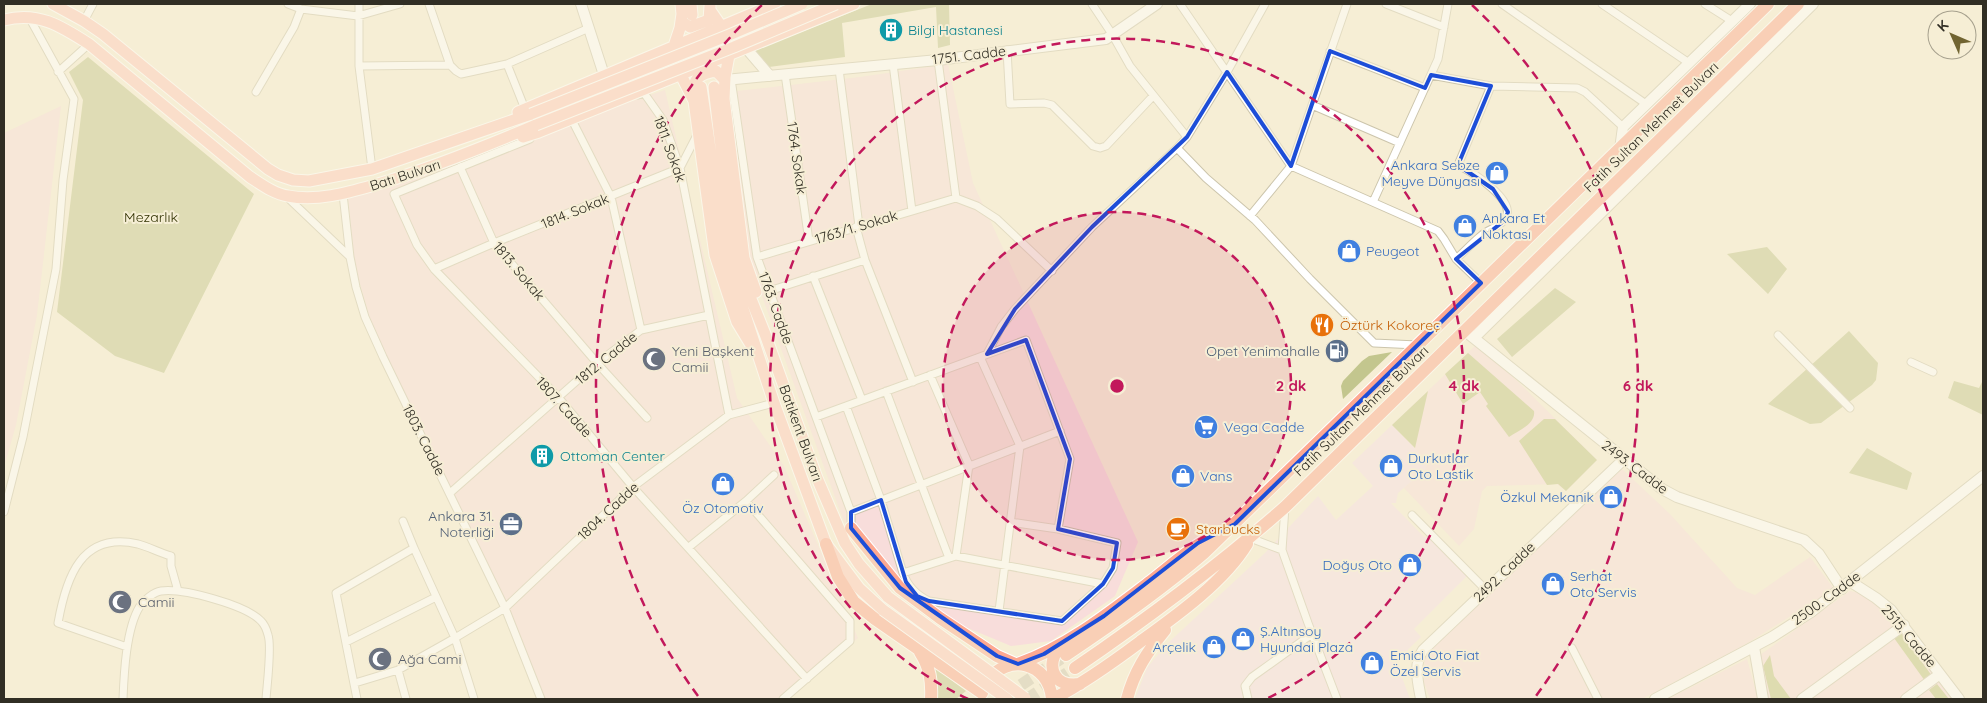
<svg xmlns="http://www.w3.org/2000/svg" width="1987" height="703" viewBox="0 0 1987 703" font-family="Quicksand,sans-serif">
<rect width="100%" height="100%" fill="#f6eed5"/>
<path fill="#f5dde7" d="M1392,425L1428,462L1425,470L1398,493L1396,503H1391L1424,537L1432,539L1468,575L1414,629L1421,637L1396,661L1410,699H1135L1147,668L1167,644L1265,553L1318,496L1336,520L1373,486L1352,463Z"/>
<path fill="#f8dddb" d="M948,64L973,183L1138,542L1115,596L1051,641L1011,646L963,626L902,585L844,522L747,255L728,92L860,77Z
M665,90L737,398L784,466L858,638L785,699H539L505,608L381,357L355,266L348,197Z
M61,106L37,315L16,425L4,467V133Z
M1475,346L1511,375L1597,460L1566,491L1557,484L1487,486L1482,491L1474,529L1459,546L1404,488L1425,470L1428,462L1392,425Z
M1622,469L1670,514L1737,588L1755,595L1810,557L1834,589L1746,644L1642,699H1430L1424,682V670L1425,659L1431,649L1558,526Z
M1850,591L1859,593L1883,608L1896,620L1954,699H1767L1760,655Z
M1747,659L1758,699H1668Z"/>
<path fill="#c3c68e" d="M872,4H949L950,45L938,48L936,7L842,23L845,57L769,67L753,51Z
M88,57L254,194L164,373L115,356L57,312L83,100L69,72Z
M1767,247L1787,269L1768,294L1727,254Z
M1555,288L1576,302L1512,357L1497,339Z
M1849,331L1878,363L1876,380L1872,385L1821,423L1810,424L1768,404Z
M1392,352L1343,399L1341,386L1343,381L1362,361L1369,356Z
M1983,380V415L1948,398L1954,381L1979,388Z
M1867,448L1912,473L1907,490L1849,473Z
M933,666L966,691L956,699H937L938,685Z"/>
<path fill="#c1c584" d="M1468,353L1534,411C1536,424 1518,431 1509,437L1486,406L1488,404L1480,392L1463,404L1445,374Z
M1428,391L1415,448L1392,425Z
M1544,419H1555L1597,460L1566,491L1558,484L1547,485L1519,441Z
M1901,633L1932,676L1925,681L1894,638Z
M1770,655L1774,676L1791,699H1771L1763,666Z
M1937,684L1949,699H1936L1929,690Z"/>
<g fill="none" stroke-linecap="round" stroke-linejoin="round">
<path stroke="#cfc8b2" stroke-width="12" stroke-dasharray="12 6" stroke-linecap="butt" d="M1006,695L1066,655
M1027,699L1075,668"/>
<g stroke="#ccc5ac" stroke-width="9">
<path id="street" d="M288,4L301,9L358,16L400,4
M359,4V66L372,169
M429,4L450,65L456,71L461,74L507,64L589,28
M1092,4L1112,34L1130,66L1187,137
M1180,4L1291,166L1438,231L1444,239L1456,259L1481,283
M1386,4L1444,27
M1502,4L1646,104
M1602,4L1689,63
M1705,4L1732,21
M84,21L93,4
M1007,50L1010,104L1044,103L1052,105L1093,146L1100,148L1106,146L1153,96
M1330,51L1425,88
M938,60L956,198
M507,64L525,109
M893,64L912,211
M359,66L450,65
M839,69L859,226
M58,72L89,44
M785,74L809,241
M1431,75L1491,86L1577,88L1585,92L1623,127
M731,79L757,257L851,512V528
M256,92L294,27L301,9
M638,95L644,93L663,120L680,168L729,415
M1312,105L1400,143
M530,139L394,194L417,245L434,269L558,397L633,487L807,679
M1177,148L1206,178L1255,220L1310,279L1374,343L1417,345
M460,167L494,243L597,363L647,418
M343,194L350,257
M287,197L350,257L356,287L365,317L383,357L505,608L541,699
M956,198L977,206L997,219L1052,271
M1373,202L1438,59L1448,4
M1250,216L1291,166L1347,4
M856,227L865,260L913,382
M757,257L956,198
M1456,259C1465,251 1473,242 1482,235C1489,229 1500,227 1505,219C1518,201 1472,172 1458,165L1491,86
M434,269L494,243L680,168L698,133
M813,276L862,400
M769,291L865,260
M641,330L709,315
M1778,335L1850,408
M987,354L1001,327L1015,309L1092,227L1177,148L1187,137L1227,72L1265,4
M980,357L1020,446L999,611
M1911,362L1933,372
M930,375L969,465L956,556
M886,391L949,558
M846,406L881,500L903,573C908,587 916,595 929,601L1062,621L1103,584L1113,568L1117,543L1058,529L1010,522
M816,417L1026,340L1070,459L1058,529
M450,493L597,363L641,330L611,197L573,122
M746,501L850,621V641L783,699
M1285,507L1282,550L1308,623L1337,699
M4,512L23,437L56,269L63,180L74,99L29,17
M851,512L1060,431
M1412,515L1486,590
M1250,538L1282,550
M689,547L746,501L774,475
M903,573L956,556L1103,584
M346,642L436,597
M127,647L58,623C66,578 81,531 138,544C149,547 160,553 171,556V566L178,591
M1572,648L1598,699
M398,670L406,699
M355,683L398,670L455,638L414,548
M123,699C124,674 126,628 140,606C144,600 154,592 161,591C183,588 246,605 261,621C264,624 267,631 268,635C272,646 267,685 266,699
M357,699L336,593L414,548L403,521
M474,699L455,638L505,608L633,487L729,415L774,403
M1248,699L1245,686L1252,677L1312,634"/>
</g>
<g stroke="#ccc5ac" stroke-width="12">
<path id="secondary" d="M581,4L604,75
M746,48L770,76
M725,80L938,60L1106,39L1157,4
M1620,149L1623,127L1750,4
M1470,335L1662,489L1677,497L1804,540L1819,554L1842,589
M1474,338L1813,4
M1851,582L1876,598L1891,610L1959,699
M1754,647L1763,699
M1421,699C1418,682 1413,665 1423,650L1623,460
M1655,699L1772,637L1811,612L1983,476
M1802,699L1904,625
M1906,699L1940,674"/>
</g>
<g stroke="#fff" stroke-width="13">
<path id="primary" d="M53,4L84,21L103,34L268,169L278,175L293,180L309,181L372,169L531,114
M681,4L682,14L680,28L674,46L681,75L694,101L715,255L737,322L751,345
M691,4L692,15
M710,10L721,26L729,55L725,77L724,99L744,258L756,292
M4,20C38,11 61,26 89,44L250,177C261,184 274,194 288,196C318,202 350,192 378,184C432,168 484,147 536,125
M681,21L690,27L709,20L710,6
M701,87L726,257L774,403L826,544L859,588L883,610
M714,87L733,249L743,279L765,334L817,478L845,543L859,564L888,597
M692,96C694,78 698,74 716,71L725,80
M518,112L775,4
M523,137L539,132L854,4"/>
</g>
<g stroke="#fff" stroke-width="14">
<path id="highway" d="M851,528L900,588L940,618L997,656L1015,664
M826,544L838,577L854,602L875,619L982,693
M1059,647C1045,667 1054,688 1080,684
M920,652C930,668 932,681 931,699
M1066,655C1114,623 1160,591 1204,553L1768,4
M1018,664C1068,646 1109,613 1151,581C1174,563 1194,545 1220,532
M1075,668C1148,618 1219,565 1285,507L1798,4
M986,682C1008,652 1049,662 1052,699
M1053,699C1084,683 1112,663 1140,642C1176,616 1224,582 1247,544
M1127,699C1134,672 1147,652 1165,630"/>
</g>
<use href="#street" stroke="#fff" stroke-width="7"/>
<use href="#secondary" stroke="#fff" stroke-width="10"/>
<use href="#primary" stroke="#fecbbd" stroke-width="11"/>
<use href="#highway" stroke="#fda891" stroke-width="12"/>
<g stroke="#fff" stroke-width="13" stroke-linecap="butt">
<path id="primary-bridge" d="M531,114L729,35L802,4
M536,125L734,47L836,4
M888,597L1025,698
M883,610L1007,699"/>
</g>
<use href="#primary-bridge" stroke="#fecbbd" stroke-width="11"/>
</g>
<path d="M0 0H1987V703H0ZM1330,51L1425,88L1431,75L1491,86L1458,165L1493,189L1508,212L1505,220L1456,259L1481,283L1235,524L1198,543L1104,616L1044,654L1018,664L997,656L900,588L851,528V512L881,500L906,582L917,596L929,601L1062,621L1103,584L1113,568L1117,543L1058,529L1070,459L1026,340L987,354L1015,309L1092,227L1187,137L1227,72L1291,166Z" fill="#f6eed5" fill-opacity=".55" fill-rule="evenodd"/>
<path fill="none" stroke="#1d4ed8" stroke-width="4" stroke-linejoin="round" d="M1330,51L1425,88L1431,75L1491,86L1458,165L1493,189L1508,212L1505,220L1456,259L1481,283L1235,524L1198,543L1104,616L1044,654L1018,664L997,656L900,588L851,528V512L881,500L906,582L917,596L929,601L1062,621L1103,584L1113,568L1117,543L1058,529L1070,459L1026,340L987,354L1015,309L1092,227L1187,137L1227,72L1291,166Z"/>
<circle cx="1117" cy="386" r="174" fill="#c2185b" fill-opacity=".12"/>
<g fill="none" stroke="#c2185b" stroke-width="2.5" stroke-dasharray="9 6">
<circle cx="1117" cy="386" r="174"/>
<path d="M968 699A347 347 0 1 1 1266 699"/>
<path d="M698 696A521 521 0 0 1 762 5M1472 5A521 521 0 0 1 1536 696"/>
</g>
<defs>
<g id="building-disc" transform="scale(1.25)"><circle r="9.5" fill="#0f9aa8" stroke="#f6eed5"/><path d="M-4-6H4V6H1V3H-1V6H-4ZM-2.5-4.3h1.7v1.8h-1.7ZM.8-4.3h1.7v1.8H.8ZM-2.5-1h1.7V.8h-1.7ZM.8-1h1.7V.8H.8Z" fill="#fff"/></g>
<g id="shop-disc" transform="scale(1.25)"><circle r="9.5" fill="#3f7fe0" stroke="#f6eed5"/><path d="M-5-2.5h2.3a2.7 3.5 0 0 1 5.4 0H5L5.5 6h-11ZM-1.5-2.5h3a1.5 2.3 0 0 0-3 0Z" fill="#fff"/></g>
<g id="restaurant-disc" transform="scale(1.25)"><circle r="9.5" fill="#e8710a" stroke="#f6eed5"/><path d="M-5-6h1v4h1v-4h1v4h1v-4h1v5L-1.5 .5V6h-2V.5L-5-1ZM5-6V6H3V1.5H1.5Q1.5-4 5-6Z" fill="#fff"/></g>
<g id="fuel-disc" transform="scale(1.25)"><circle r="9.5" fill="#5c6f8a" stroke="#f6eed5"/><path d="M-5.5-6h7V0h2V4h1.3V-2.5L3-4.5l.8-.8L6-3V5H2.5V1h-1V6h-7ZM-4.2-4.7v3.2H.2V-4.7Z" fill="#fff"/></g>
<g id="mosque-disc" transform="scale(1.25)"><circle r="9.5" fill="#6b7280" stroke="#f6eed5"/><path d="M3.5-4.9A6 6 0 1 0 3.5 4.9A5 5 0 1 1 3.5-4.9Z" fill="#fff"/></g>
<g id="supermarket-disc" transform="scale(1.25)"><circle r="9.5" fill="#3f7fe0" stroke="#f6eed5"/><path d="M-6-5.5h2.5l.6 2H6L4.5 2H-2.5L-4.4-4H-6ZM-1.5 3.2a1.3 1.3 0 1 0 .1 0ZM3 3.2a1.3 1.3 0 1 0 .1 0Z" fill="#fff"/></g>
<g id="office-disc" transform="scale(1.25)"><circle r="9.5" fill="#5c6f8a" stroke="#f6eed5"/><path d="M-6-3h4V-5.5h4V-3h4V5H-6ZM-1-4.5V-3h2v-1.5ZM-6 0V1H6V0Z" fill="#fff"/></g>
<g id="cafe-disc" transform="scale(1.25)"><circle r="9.5" fill="#e8710a" stroke="#f6eed5"/><path d="M-5.5-4.5H6V0H3Q3 3.5 0 3.5H-2.5Q-5.5 3.5-5.5 0ZM3-3.2v2h1.7v-2ZM-6 4.5H4V6H-6Z" fill="#fff"/></g>
</defs>
<g fill-rule="evenodd">
<use href="#building-disc" x="891" y="30"/>
<use href="#shop-disc" x="1497" y="173"/>
<use href="#shop-disc" x="1465" y="226"/>
<use href="#shop-disc" x="1349" y="251"/>
<use href="#restaurant-disc" x="1322" y="325"/>
<use href="#fuel-disc" x="1337" y="351"/>
<use href="#mosque-disc" x="654" y="359"/>
<use href="#supermarket-disc" x="1206" y="427"/>
<use href="#building-disc" x="542" y="456"/>
<use href="#shop-disc" x="1391" y="466"/>
<use href="#shop-disc" x="1183" y="476"/>
<use href="#shop-disc" x="723" y="484"/>
<use href="#shop-disc" x="1611" y="497"/>
<use href="#office-disc" x="511" y="524"/>
<use href="#cafe-disc" x="1178" y="529"/>
<use href="#shop-disc" x="1410" y="565"/>
<use href="#shop-disc" x="1553" y="584"/>
<use href="#mosque-disc" x="120" y="602"/>
<use href="#shop-disc" x="1243" y="639"/>
<use href="#shop-disc" x="1214" y="647"/>
<use href="#mosque-disc" x="380" y="659"/>
<use href="#shop-disc" x="1372" y="663"/>
</g>
<g text-anchor="middle" dominant-baseline="central" stroke-width="4" stroke-linejoin="round" paint-order="stroke">
<g font-size="14" fill="#0d838f" stroke="#f6eed5" text-anchor="start">
<text x="908" y="30">Bilgi Hastanesi</text>
<text x="560" y="456">Ottoman Center</text>
</g>
<g font-size="14" fill="#312e24" stroke="#f6eed5">
<text transform="translate(969 55) rotate(-7)">1751. Cadde</text>
<text transform="translate(1651 127) rotate(-44)">Fatih Sultan Mehmet Bulvarı</text>
<text transform="translate(670 149) rotate(70)">1811. Sokak</text>
<text transform="translate(797 158) rotate(82)">1764. Sokak</text>
<text transform="translate(405 175) rotate(-18)">Batı Bulvarı</text>
<text transform="translate(575 211) rotate(-22)">1814. Sokak</text>
<text transform="translate(856 227) rotate(-17)">1763/1. Sokak</text>
<text transform="translate(519 271) rotate(50)">1813. Sokak</text>
<text transform="translate(776 308) rotate(70)">1763. Cadde</text>
<text transform="translate(606 358) rotate(-39)">1812. Cadde</text>
<text transform="translate(564 407) rotate(48)">1807. Cadde</text>
<text transform="translate(1361 411) rotate(-44)">Fatih Sultan Mehmet Bulvarı</text>
<text transform="translate(801 433) rotate(70)">Batıkent Bulvarı</text>
<text transform="translate(424 440) rotate(63)">1803. Cadde</text>
<text transform="translate(1635 467) rotate(37)">2493. Cadde</text>
<text transform="translate(608 511) rotate(-43)">1804. Cadde</text>
<text transform="translate(1504 572) rotate(-44)">2492. Cadde</text>
<text transform="translate(1826 598) rotate(-36)">2500. Cadde</text>
<text transform="translate(1909 636) rotate(50)">2515. Cadde</text>
</g>
<g font-size="14" fill="#366cbe" stroke="#f6eed5" text-anchor="start">
<text x="1480" y="165" text-anchor="end">Ankara Sebze<tspan x="1480" dy="16">Meyve Dünyası</tspan></text>
<text x="1482" y="218">Ankara Et<tspan x="1482" dy="16">Noktası</tspan></text>
<text x="1366" y="251">Peugeot</text>
<text x="1224" y="427">Vega Cadde</text>
<text x="1408" y="458">Durkutlar<tspan x="1408" dy="16">Oto Lastik</tspan></text>
<text x="1200" y="476">Vans</text>
<text x="1594" y="497" text-anchor="end">Özkul Mekanik</text>
<text x="723" y="508" text-anchor="middle">Öz Otomotiv</text>
<text x="1392" y="565" text-anchor="end">Doğuş Oto</text>
<text x="1570" y="576">Serhat<tspan x="1570" dy="16">Oto Servis</tspan></text>
<text x="1260" y="631">Ş.Altınsoy<tspan x="1260" dy="16">Hyundai Plaza</tspan></text>
<text x="1196" y="647" text-anchor="end">Arçelik</text>
<text x="1390" y="655">Emici Oto Fiat<tspan x="1390" dy="16">Özel Servis</tspan></text>
</g>
<g font-size="14" fill="#303100" stroke="#f6eed5">
<text x="151" y="217">Mezarlık</text>
</g>
<g font-size="14" fill="#c56008" stroke="#f6eed5" text-anchor="start">
<text x="1340" y="325">Öztürk Kokoreç</text>
<text x="1196" y="529">Starbucks</text>
</g>
<g font-size="14" fill="#5b616d" stroke="#f6eed5" text-anchor="start">
<text x="672" y="351">Yeni Başkent<tspan x="672" dy="16">Camii</tspan></text>
<text x="138" y="602">Camii</text>
<text x="398" y="659">Ağa Cami</text>
</g>
<g font-size="14" fill="#4e5e75" stroke="#f6eed5" text-anchor="end">
<text x="1320" y="351">Opet Yenimahalle</text>
<text x="494" y="516">Ankara 31.<tspan x="494" dy="16">Noterliği</tspan></text>
</g>
</g>
<circle cx="1117" cy="386" r="8" fill="#c2185b" stroke="#f6eed5" stroke-width="2.5"/>
<g font-size="15" text-anchor="middle" font-weight="bold" fill="#c2185b" stroke="#f6eed5" stroke-width="4" stroke-linejoin="round" paint-order="stroke">
<text x="1291" y="391">2 dk</text>
<text x="1464" y="391">4 dk</text>
<text x="1638" y="391">6 dk</text>
</g>
<rect width="1987" height="703" fill="none" stroke="#312e24" stroke-width="10"/>
<g transform="translate(1952 35) rotate(315)"><circle r="24" fill="#f6eed5" stroke="#a7a18e"/>
<path d="M0-4L9 19L0 12L-9 19Z" fill="#716431"/>
<text y="-8" font-size="14" font-weight="bold" text-anchor="middle" fill="#312e24">K</text>
</g>
</svg>
